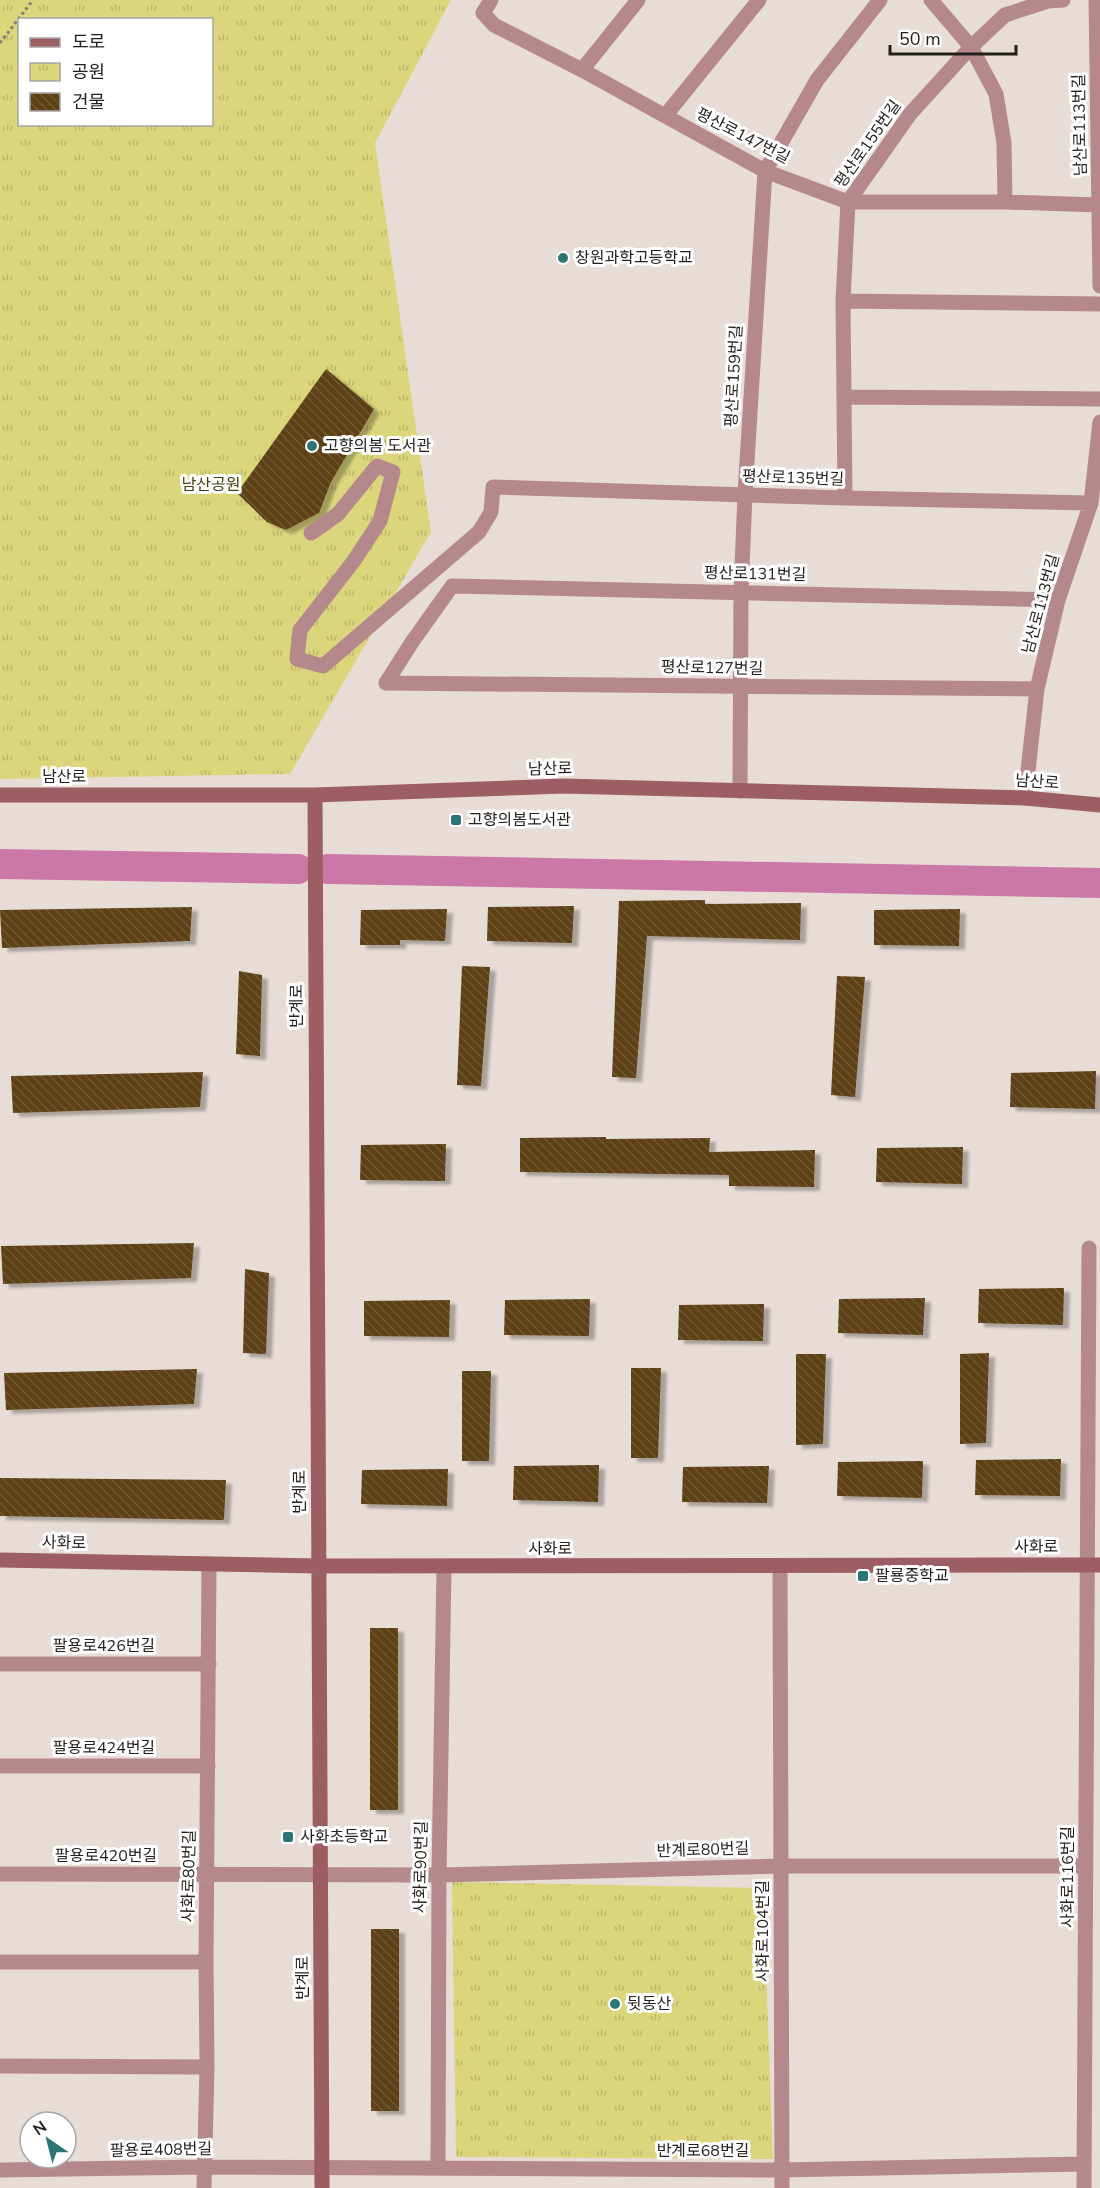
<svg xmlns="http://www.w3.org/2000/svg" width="1100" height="2188" viewBox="0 0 1100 2188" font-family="'Nunito Sans','Noto Sans KR',sans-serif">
<defs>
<pattern id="park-tufts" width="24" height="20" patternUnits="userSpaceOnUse" patternTransform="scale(1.5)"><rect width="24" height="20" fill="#dbd57c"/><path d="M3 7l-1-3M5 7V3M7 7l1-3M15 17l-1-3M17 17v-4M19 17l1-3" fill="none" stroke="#bcb66b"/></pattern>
<pattern id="building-back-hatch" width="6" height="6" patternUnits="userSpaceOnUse" patternTransform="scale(1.5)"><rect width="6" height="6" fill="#5c3f12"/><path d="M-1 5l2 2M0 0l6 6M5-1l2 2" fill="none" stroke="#6f5834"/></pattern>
<filter id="shadow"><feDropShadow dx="6" dy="4" stdDeviation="1.5" flood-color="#0004"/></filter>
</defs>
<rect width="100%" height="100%" fill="#e8dcd6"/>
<path fill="url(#park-tufts)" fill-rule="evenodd" d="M0,0H451L375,143L431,532L290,774L0,779ZM20,20H212V124H20Z
M452,1882L763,1888L773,2159L456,2157Z"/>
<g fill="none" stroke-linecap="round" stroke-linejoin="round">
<path stroke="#cc78a7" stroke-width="30" d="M0,864L298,869
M328,869L1100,883"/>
</g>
<path fill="url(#building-back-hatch)" filter="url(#shadow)" d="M326,369L374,409L331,482L319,513L286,530L267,522L237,493Z
M705,900V904L801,903L800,940L647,936L636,1078L612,1077L619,901Z
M574,906L572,943L487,941L488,907Z
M192,907L190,941L2,948L0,910Z
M447,909L445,941L400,940V945H360L361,910Z
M960,909L959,946L874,945V910Z
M462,966L490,967L481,1086L457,1085Z
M239,971L262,975L260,1056L236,1054Z
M837,976L865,977L855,1097L831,1095Z
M1096,1071L1095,1109L1010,1107L1011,1073Z
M203,1072L200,1107L13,1113L11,1076Z
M606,1137V1139L710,1138L709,1152L815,1150L814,1187L729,1186V1175L520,1172V1138Z
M446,1144L445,1181L360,1180L361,1145Z
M963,1147L962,1184L876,1182L877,1148Z
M194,1243L191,1278L3,1284L1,1246Z
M245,1269L269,1273L266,1354L243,1353Z
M1064,1288L1063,1325L978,1323L979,1289Z
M925,1298L923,1335L838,1333L839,1299Z
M590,1299L589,1336L504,1335L505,1300Z
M450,1300L449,1337L364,1336V1301Z
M764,1304L763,1341L678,1340L679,1305Z
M989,1353L986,1443L960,1444V1354Z
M796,1354H826L823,1444L796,1445Z
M631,1368H661L658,1458H631Z
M197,1369L194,1404L6,1410L4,1373Z
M462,1371H491L489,1461H462Z
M1061,1459L1060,1496L975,1495L976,1460Z
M923,1461L922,1498L837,1496L838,1462Z
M599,1465L598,1502L513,1500L514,1466Z
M769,1466L767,1503L682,1502L683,1467Z
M448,1469L447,1506L361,1504L362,1470Z
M0,1478L226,1480L224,1520L0,1516Z
M370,1628H398V1810H370Z
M371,1929H399V2111H371Z"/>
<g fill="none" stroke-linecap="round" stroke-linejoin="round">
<path stroke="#847c78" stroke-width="3" stroke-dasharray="3 3" stroke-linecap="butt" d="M0,43L33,0"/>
<path stroke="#b5898b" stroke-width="15" d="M491,0L483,13L494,25L582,70L765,171L848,202H1005L1100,205
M931,0L971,47L996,94L1004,143L1005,202
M1096,0L1100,286
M582,70L638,0
M665,116L759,0
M843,301L1100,304
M845,397L1100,399
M845,498L843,301L848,202L910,114L971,47L1005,15L1048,1L1063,0
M311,533L338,514L377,466L393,472L380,521L353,562L300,630L297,659L323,666L479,532L491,512L493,487L845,498L1091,503
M386,683L412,642L452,586L1058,600
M386,683L1037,689
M740,791L741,592L745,494L765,171L817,80L880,0
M1025,798L1037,689L1058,600L1091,503L1100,422
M780,1566L782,2188
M0,1664H209
M0,1766H208
M0,1874L439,1875L781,1866H1086
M0,1962H206
M0,2066L207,2067
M438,2168L439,1875L444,1567
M0,2170L204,2167L781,2170L1084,2164
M204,2188L207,2067L206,1962L209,1564
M1084,2188L1089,1248"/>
<path stroke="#9d5e63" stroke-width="15" d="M0,795H315L564,786L1025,798L1100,805
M315,795L322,2188
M0,1560L318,1566L1100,1565"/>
</g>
<g fill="#2b7574" stroke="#fff" stroke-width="2">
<circle cx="563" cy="258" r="6"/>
<circle cx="312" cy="446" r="6"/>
<rect x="450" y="814" width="12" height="12" rx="3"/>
<rect x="857" y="1570" width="12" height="12" rx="3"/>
<rect x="282" y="1831" width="12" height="12" rx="3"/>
<circle cx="615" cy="2004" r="6"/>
</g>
<g text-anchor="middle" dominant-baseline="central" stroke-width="6" stroke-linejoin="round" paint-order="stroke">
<g font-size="16" fill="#231f1d" stroke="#fff">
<text transform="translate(1080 125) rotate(-91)">남산로113번길</text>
<text transform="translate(743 136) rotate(27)">평산로147번길</text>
<text transform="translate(868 144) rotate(-55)">평산로155번길</text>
<text transform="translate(734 376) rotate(-87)">평산로159번길</text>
<text transform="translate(793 478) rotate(2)">평산로135번길</text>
<text transform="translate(755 574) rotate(1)">평산로131번길</text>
<text transform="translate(1041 604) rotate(-75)">남산로113번길</text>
<text transform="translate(712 668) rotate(1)">평산로127번길</text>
<text transform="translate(550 769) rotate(-1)">남산로</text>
<text x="64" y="777">남산로</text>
<text transform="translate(1037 782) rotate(4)">남산로</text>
<text transform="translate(297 1006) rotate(-90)">반계로</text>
<text transform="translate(300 1492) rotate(-90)">반계로</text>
<text transform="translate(64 1543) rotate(1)">사화로</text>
<text x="1036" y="1547">사화로</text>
<text x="550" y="1549">사화로</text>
<text x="104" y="1646">팔용로426번길</text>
<text x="104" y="1748">팔용로424번길</text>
<text transform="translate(703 1850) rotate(-2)">반계로80번길</text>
<text x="106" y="1856">팔용로420번길</text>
<text transform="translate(421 1867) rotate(-89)">사화로90번길</text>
<text transform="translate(189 1876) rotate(-89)">사화로80번길</text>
<text transform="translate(1068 1877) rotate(-90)">사화로116번길</text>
<text transform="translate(763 1931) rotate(-90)">사화로104번길</text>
<text transform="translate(303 1978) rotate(-90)">반계로</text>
<text transform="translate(161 2150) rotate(-1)">팔용로408번길</text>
<text x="703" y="2151">반계로68번길</text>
</g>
<g font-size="16" fill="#231f1d" stroke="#fff" text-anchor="start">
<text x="575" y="258">창원과학고등학교</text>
<text x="324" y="446">고향의봄 도서관</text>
<text x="468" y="820">고향의봄도서관</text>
<text x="875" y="1576">팔룡중학교</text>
<text x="300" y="1837">사화초등학교</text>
<text x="627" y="2004">뒷동산</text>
</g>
<g font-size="16" fill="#434016" stroke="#fff">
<text x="211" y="485">남산공원</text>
</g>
</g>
<rect x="18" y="18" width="195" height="108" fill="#ffffff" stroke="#a7a5a5" stroke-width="1.5"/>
<rect x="30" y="38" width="30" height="9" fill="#9d5e63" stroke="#a7a5a5" stroke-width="1.5"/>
<text x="72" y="48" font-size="18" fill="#231f1d">도로</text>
<rect x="30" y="63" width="30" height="18" fill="url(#park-tufts)" stroke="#a7a5a5" stroke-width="1.5"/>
<text x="72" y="78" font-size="18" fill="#231f1d">공원</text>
<rect x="30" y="93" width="30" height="18" fill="url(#building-back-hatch)" stroke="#a7a5a5" stroke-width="1.5"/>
<text x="72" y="108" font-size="18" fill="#231f1d">건물</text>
<g transform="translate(48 2140) rotate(325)"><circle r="28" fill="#ffffff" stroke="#a7a5a5" stroke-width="1.5"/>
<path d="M0-4.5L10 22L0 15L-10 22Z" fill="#2b7574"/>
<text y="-9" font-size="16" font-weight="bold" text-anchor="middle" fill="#231f1d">N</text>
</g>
<path d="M890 45v9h126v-9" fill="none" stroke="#231f1d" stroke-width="3"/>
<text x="899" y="45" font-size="18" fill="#231f1d" stroke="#ffffff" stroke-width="4.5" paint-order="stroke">50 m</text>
</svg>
